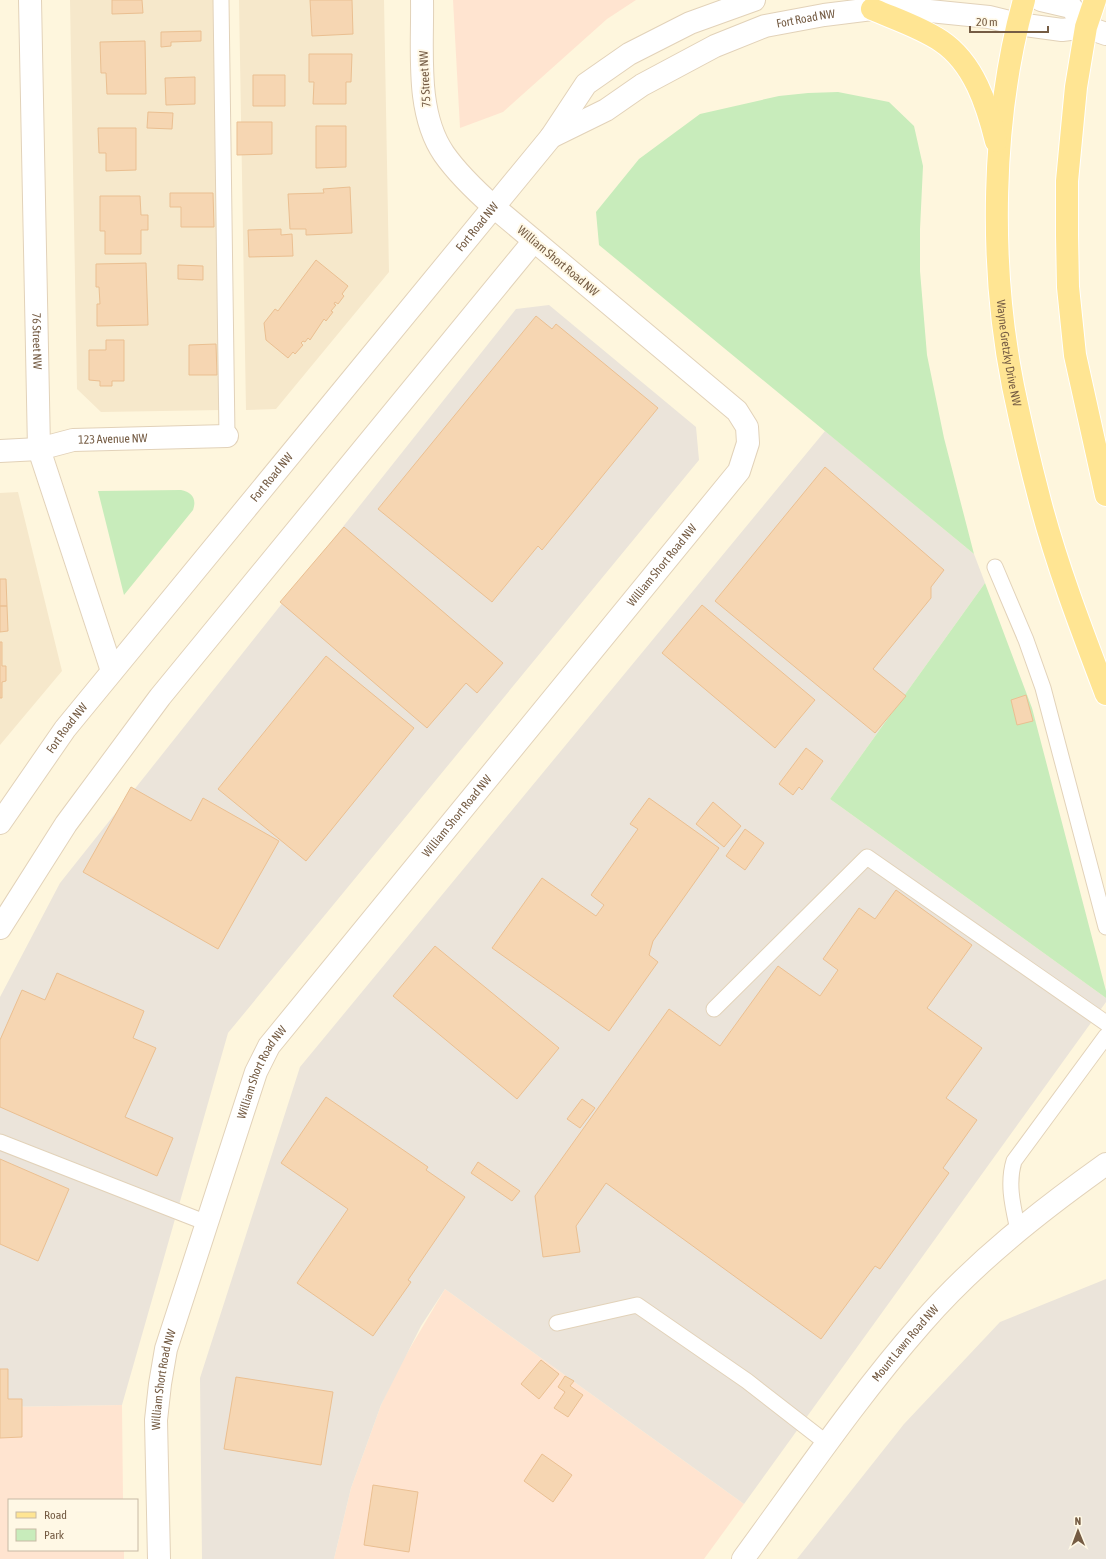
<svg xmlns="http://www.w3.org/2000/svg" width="1106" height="1559" viewBox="0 0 1106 1559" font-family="'Asap Condensed',sans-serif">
<rect width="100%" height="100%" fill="#fef6dd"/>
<path fill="#f6e8cb" d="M70,0H215L222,410L101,412L77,389Z
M239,0H384L389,272L276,409L246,410Z
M18,492L62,671L0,745V493Z"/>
<path fill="#ffe4d0" d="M453,0H636L607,19L503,112L460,128Z
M445,1289L744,1504L704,1559H334L351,1488L381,1405L400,1365Z
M122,1405L123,1500H9V1550H124V1559H0V1407Z"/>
<path fill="#ebe4da" d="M549,305L696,427L699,460L228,1033L122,1405L0,1407V997L60,883L516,309Z
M825,431L974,554L985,583L830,799L1106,998V1002L744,1504L445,1289L421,1326L381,1405L351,1488L334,1559H202L200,1378L300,1067Z
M1106,1279V1559H797L904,1424L1000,1322Z"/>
<path fill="#c8ecbb" d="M838,92L889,102L914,126L923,166L920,229V271L927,355L944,438L974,554L599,245L596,212L639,159L700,114L779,96L808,93Z
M181,490C192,492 197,499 193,510L124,595L98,491Z
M985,583L1032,708L1106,991V998L830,799Z"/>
<path fill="#f6d6b2" stroke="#eabf91" d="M112,0H142L143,13L112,14Z
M310,0H352L353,34L312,36Z
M201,31V41L171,42V46L161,47V32Z
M145,41L146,94H107L106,73H101L100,42Z
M309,54H352L351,82H346V104H313L314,82H309Z
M253,75H285V106H253Z
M195,77V104L166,105L165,78Z
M148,112L173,113L172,129L147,128Z
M237,122H272V154L237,155Z
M316,126H346V167L316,168Z
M98,128H136V170L106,171V153H99Z
M350,187L352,233L306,235V229H290L288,194L324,193L323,189Z
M170,193H213L214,227H181V207H170Z
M100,196H140L141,215H148V230H141V254H105V231H100Z
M281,229V235L292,234L293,256L249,257L248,230Z
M316,260L348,286L342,294L344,296L338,304L335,302L334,304L336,305L331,311L333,312L326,321L324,319L310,340L308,338L305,342L303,341L301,343L303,345L295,354L293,352L288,358L266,340L264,323L275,309L278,311Z
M146,263L148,325L97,326V304H100L99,287H96V264Z
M178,265L203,266V280L178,279Z
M536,316L552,329L556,324L658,408L542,550L538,546L492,602L378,509Z
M106,340H124V381H112V386H100V381L89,380V350H106Z
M216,344L217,375H189V345Z
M825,467L944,570L931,587V598L873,669L906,696L875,733L715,601Z
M344,527L503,663L477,693L466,683L427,728L280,602Z
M0,579H6L7,606H0Z
M702,605L815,700L775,748L662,653Z
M0,606H7L8,631L0,632Z
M0,642H2V666H6V681L2,682V698H0Z
M326,656L414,728L306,861L218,789Z
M1026,695L1033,721L1017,725L1011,700Z
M806,748L823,761L802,790L799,787L793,795L779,784Z
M131,787L191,821L203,798L279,841L218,949L83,872Z
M649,798L719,848L653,941L649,955L658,962L609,1031L492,948L542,878L596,916L604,905L591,895L638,829L630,824Z
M713,802L741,826L724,847L696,824Z
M745,829L764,843L745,870L726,856Z
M896,890L972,945L927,1008L982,1048L946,1098L977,1120L943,1168L949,1173L880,1269L875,1266L821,1339L606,1183L576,1226L580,1252L543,1257L535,1196L669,1009L720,1046L778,966L820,996L838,970L823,959L859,908L875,919Z
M435,946L559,1048L517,1099L393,996Z
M57,973L144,1011L133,1038L156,1048L125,1117L173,1138L157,1176L0,1107V1040L22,990L45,1000Z
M326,1097L428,1167L426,1170L465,1197L408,1280L411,1282L373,1336L297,1283L348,1209L281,1163Z
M582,1099L595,1108L580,1128L567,1119Z
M0,1159L69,1189L38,1261L0,1244Z
M478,1162L520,1191L512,1201L471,1173Z
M541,1360L559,1374L539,1399L521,1384Z
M0,1369H8V1399H22V1437L0,1438Z
M565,1376L574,1381L570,1386L583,1395L568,1417L554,1408L565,1392L558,1387Z
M236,1377L333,1392L321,1465L224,1449Z
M542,1454L572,1475L553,1502L524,1481Z
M373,1485L418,1492L409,1552L364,1545Z"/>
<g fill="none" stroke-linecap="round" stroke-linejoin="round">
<g stroke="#e2d2b9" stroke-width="17">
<path id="service" d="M221,0L227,436
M995,567L1026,640L1043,688L1106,927
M714,1009L867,857L1106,1023
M0,1142L207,1223
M1018,1230C1013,1207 1007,1184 1014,1161L1106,1036
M557,1323L637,1305L747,1381L828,1444"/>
</g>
<g stroke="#e2d2b9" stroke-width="24">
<g id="minor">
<path id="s1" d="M30,0L39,449L112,671"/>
<path d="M1086,27L1106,34"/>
<path id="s2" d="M0,451L39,449L73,440L227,436"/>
<path d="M0,928L66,824L160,697L533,242"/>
<path id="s3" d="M159,1559L156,1420L160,1384L166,1349L256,1072L269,1046L739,471L748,443L747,427L737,411L494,207C476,191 458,174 444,154C415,112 423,49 422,0"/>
<path id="s4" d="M743,1559C801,1480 857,1397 922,1323C975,1262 1040,1211 1106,1164"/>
</g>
</g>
<g stroke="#e2d2b9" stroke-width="24">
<g id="tertiary">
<path d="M1041,0L1071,7L1086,27"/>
<path id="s5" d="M551,137L606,110L642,85L715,46L765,26L824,15L872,9L920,10L989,17L1018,24L1062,30L1086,27"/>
<path id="s6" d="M0,823L65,729L551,137L586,84L629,54L690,23L754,0"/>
</g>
</g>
<g stroke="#fff" stroke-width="24">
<g id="primary">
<path id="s7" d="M1024,0C991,119 989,265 1013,386C1021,425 1030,463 1040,501C1057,566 1082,631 1106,694"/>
<path d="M1095,0L1086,27L1076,87L1067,181V235L1068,287L1075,355L1106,495"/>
<path d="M872,9C895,19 920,27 941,41C974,63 987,105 996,141"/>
</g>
</g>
<use href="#service" stroke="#fff" stroke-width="15"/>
<use href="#minor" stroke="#fff" stroke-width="22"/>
<use href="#tertiary" stroke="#fff" stroke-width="22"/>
<use href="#primary" stroke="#ffe593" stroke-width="22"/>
</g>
<g text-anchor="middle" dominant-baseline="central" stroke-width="4" stroke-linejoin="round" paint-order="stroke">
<g font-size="12" fill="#755c44" stroke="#fff8e5">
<text stroke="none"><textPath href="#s5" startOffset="283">Fort Road NW</textPath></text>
<text transform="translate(425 79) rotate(-93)">75 Street NW</text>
<text stroke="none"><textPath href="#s6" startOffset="764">Fort Road NW</textPath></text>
<text transform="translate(558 261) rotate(40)">William Short Road NW</text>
<text stroke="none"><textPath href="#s1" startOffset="341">76 Street NW</textPath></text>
<text stroke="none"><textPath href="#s7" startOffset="356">Wayne Gretzky Drive NW</textPath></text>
<text stroke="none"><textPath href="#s2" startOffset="114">123 Avenue NW</textPath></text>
<text stroke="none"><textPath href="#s6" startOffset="440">Fort Road NW</textPath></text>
<text stroke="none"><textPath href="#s3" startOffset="1152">William Short Road NW</textPath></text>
<text stroke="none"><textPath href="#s6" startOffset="116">Fort Road NW</textPath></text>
<text stroke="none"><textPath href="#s3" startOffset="828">William Short Road NW</textPath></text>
<text stroke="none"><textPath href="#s3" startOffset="504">William Short Road NW</textPath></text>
<text stroke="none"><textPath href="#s4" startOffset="270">Mount Lawn Road NW</textPath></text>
<text stroke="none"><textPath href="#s3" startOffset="180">William Short Road NW</textPath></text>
</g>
</g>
<rect x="8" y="1499" width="130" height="52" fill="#fff8e5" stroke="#c8baa5"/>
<rect x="16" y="1512" width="20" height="6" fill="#ffe593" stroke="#c8baa5"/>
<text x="44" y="1519" font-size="12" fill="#755c44">Road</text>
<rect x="16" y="1529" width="20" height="12" fill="#c8ecbb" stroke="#c8baa5"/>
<text x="44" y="1539" font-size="12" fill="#755c44">Park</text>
<g transform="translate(1078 1531) rotate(359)" stroke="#fff8e5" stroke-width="3" paint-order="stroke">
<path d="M0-3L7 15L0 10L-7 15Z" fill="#755c44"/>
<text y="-6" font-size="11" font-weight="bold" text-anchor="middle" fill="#755c44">N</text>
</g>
<path d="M970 26v6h78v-6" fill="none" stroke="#755c44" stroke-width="2"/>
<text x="976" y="26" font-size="12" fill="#755c44" stroke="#fff8e5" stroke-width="3" paint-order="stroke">20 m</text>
</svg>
